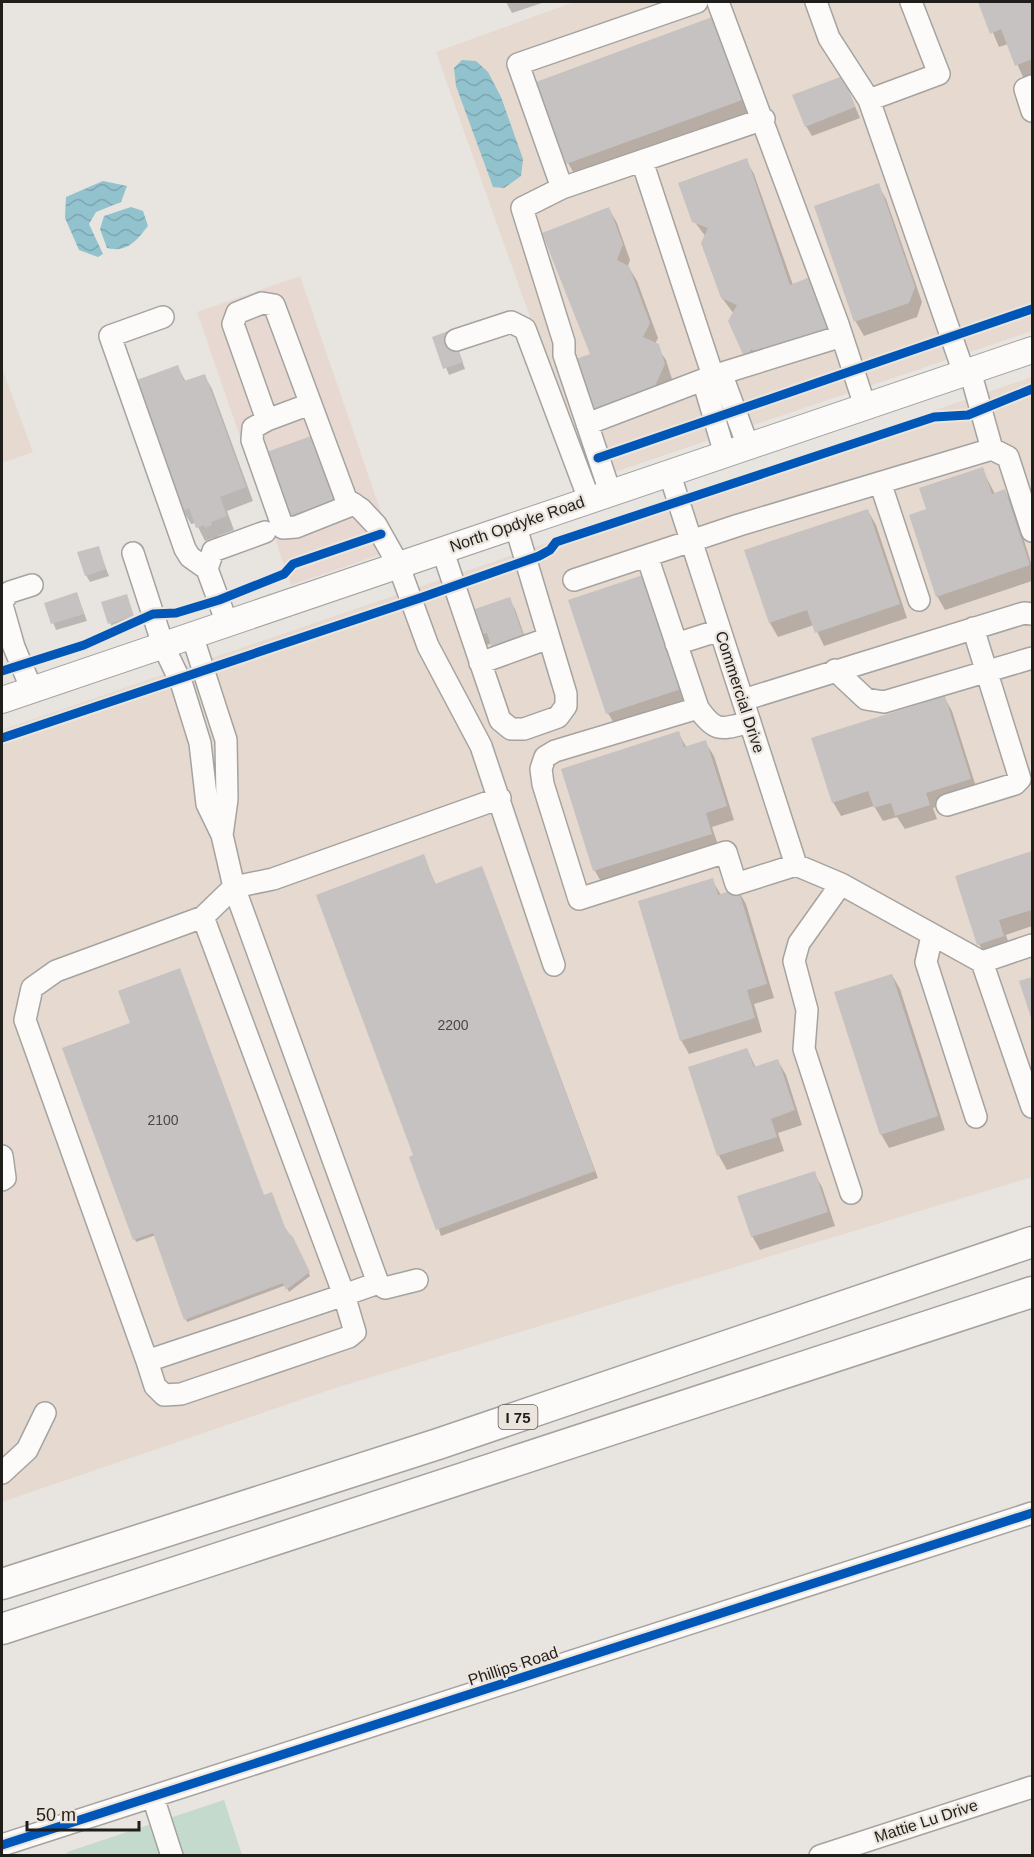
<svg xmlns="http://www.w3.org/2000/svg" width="1034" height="1857" viewBox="0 0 1034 1857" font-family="Helvetica,sans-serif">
<defs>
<pattern id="water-waves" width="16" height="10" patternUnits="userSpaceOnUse" patternTransform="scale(1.5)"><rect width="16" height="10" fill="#91c2cd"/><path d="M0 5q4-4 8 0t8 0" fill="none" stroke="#7da6af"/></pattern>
</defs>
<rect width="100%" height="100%" fill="#e8e4e0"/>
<path fill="#e7d9d1" d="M300,276L394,550L291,585L197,312Z
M2,1063L46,1191L2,1205Z"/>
<path fill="#e6d9cf" d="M574,2H1032V331L588,481L436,52Z
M2,368L33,452L2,463Z
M1032,377V1177L335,1388L2,1502V1205L46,1191L2,1063V730Z"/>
<path fill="#c3dacc" d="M224,1800L242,1855L68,1856L67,1852Z"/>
<path fill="url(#water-waves)" d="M462,60L476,61L488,72L501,97L523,159L521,176L504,188L493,187L456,86L454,68Z
M103,181L127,186L121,202L96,212L89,224L103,254L98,257L79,250L65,218L66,197Z
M131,207L143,211L148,226C136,241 127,253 107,248L100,229L104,216Z"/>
<path fill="#0003" d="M506,2H545L512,13Z
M980,2H1032V76L1024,79L1008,44L999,47Z
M714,18L752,113L576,177L568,163Z
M843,78L860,118L812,136L806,126Z
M746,160L754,174L793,285L817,293L835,345L754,373L734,314L722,298L706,237L694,221Z
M878,185L886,199L922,302L917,317L864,336L856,322L816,207Z
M609,209L617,223L630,260L628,266L637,281L658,338L655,344L666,360L672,379L663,400L648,406L592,354Z
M434,338L454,339L465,369L449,375Z
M177,366L186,382L204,375L212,389L253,501L227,511L234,530L218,536L219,539L215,541L213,538L205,541L196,523L191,524L183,510Z
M310,438L318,452L341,514L297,530L288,516Z
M982,469L995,494L1005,491L1013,505L1032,566V581L945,610L937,596L928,510Z
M868,511L876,525L907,618L824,646L814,625L778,637L770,623L746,551Z
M98,548L109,576L90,582L86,575Z
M651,591L688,703L616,727L608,713L570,601Z
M77,594L87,621L56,630L46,604Z
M126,595L136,623L113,630L103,603Z
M509,599L515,609L529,649L492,643L485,646L471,612Z
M944,697L952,711L978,793L933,808L937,819L905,829L897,817L883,821L874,806L841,816L833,802Z
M678,733L687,748L705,742L714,756L734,820L712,827L719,848L603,885L595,871L563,770Z
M1032,853V926L1006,935L1011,950L987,958L979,944L957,877Z
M423,856L436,885L485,875L598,1178L441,1236L415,1156Z
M712,880L721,895L738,890L746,904L774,998L754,1004L762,1032L689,1054L681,1040Z
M892,975L900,989L945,1130L889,1148L881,1134Z
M1032,978V1018L1021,982Z
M132,1024L264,1197L294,1241L310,1276L289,1292L286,1285L187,1322L156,1235L136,1242L64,1049Z
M747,1049L756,1068L778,1061L786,1075L802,1125L778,1133L784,1151L727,1170L719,1156L690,1068Z
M814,1173L822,1187L835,1226L760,1250L752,1236Z"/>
<path fill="#c6c2c1" d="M978,2H1032V59L1015,66L1001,29L990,34Z
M715,16L745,99L566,164L536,82Z
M843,76L855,107L805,127L792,95Z
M747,158L790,285L810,277L828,330L760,355L751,349L746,361L728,321L737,305L721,298L701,243L708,228L692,222L678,183Z
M879,183L915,287L909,303L854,322L814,206Z
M609,207L623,244L617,260L629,266L650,323L643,337L659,344L665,364L655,386L641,391L643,396L588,415L570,361L590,354L542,233Z
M451,330L463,362L443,369L432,337Z
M178,365L184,381L205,374L246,487L220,497L227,516L211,522L212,525L205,528L204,525L196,528L189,508L182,511L134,381Z
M311,436L334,500L287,517L264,453Z
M983,467L992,494L1005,489L1030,565L936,597L909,515L926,509L919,488Z
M868,509L900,604L815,633L807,610L769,623L744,550Z
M99,546L106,569L85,576L77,552Z
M643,575L681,689L606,714L568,600Z
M77,592L84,614L51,624L44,603Z
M127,594L134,616L108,624L101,602Z
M510,597L524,638L492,649L487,633L478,636L469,611Z
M945,696L971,779L926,793L930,805L895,816L891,803L874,808L868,791L832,803L811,738Z
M679,731L684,747L706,740L727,806L706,813L712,834L593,871L561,769Z
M1032,851V910L999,920L1004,936L977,945L955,876Z
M424,854L435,884L482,866L595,1171L436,1230L409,1157L413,1155L316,895Z
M713,878L718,895L738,888L767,984L747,990L755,1018L680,1041L638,901Z
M180,968L264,1195L272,1192L286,1230L293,1237L310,1272L286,1290L283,1283L184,1320L153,1233L133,1240L62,1048L130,1023L118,991Z
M892,974L938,1116L880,1135L834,992Z
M1032,977V1021L1019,981Z
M747,1048L754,1067L778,1059L795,1110L771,1119L777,1137L717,1156L688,1067Z
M815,1171L828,1212L751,1237L737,1196Z"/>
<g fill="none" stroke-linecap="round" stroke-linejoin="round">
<g stroke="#a5a39f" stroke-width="24">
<path id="minor" d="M718,2L838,324L865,406
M816,2L829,38L869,100L964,373
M1032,86L1025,89L1032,111
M869,100L939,74L911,2
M642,161L713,376L724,381L748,446
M562,188L764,119
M163,317L110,336L185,549L190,557L207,569L227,623
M456,340L511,322L525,329L589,499
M970,371L992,449
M713,376L706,390L725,454
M267,420L310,404
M587,424L713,376L842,336
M669,472L796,865L841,884L982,962L1032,1107
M881,485L919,600
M610,492L564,355V342L522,208L562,188L518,64L697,2
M354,504L296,527L283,528L252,440L253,428L267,420L233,324L237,313L262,303L274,305L346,499L361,509L376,525L398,564L428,646L481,746L554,965
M442,549L500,720L511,729H524L558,717L566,706V694L515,524
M133,553L163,645L182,685L200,743L207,804L222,835L234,887L378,1283L385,1288L417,1280
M647,556L698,708C716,734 722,729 750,722
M207,569L213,551L265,532
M574,580L739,525L992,449L1008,457L1032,531
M2,601L10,592L32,585
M2,605L14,647L32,690
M192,635L226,740L227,799L222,835
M676,644L720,630
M480,663L549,638
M835,670L866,699L884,702L1032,658
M743,700L1024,613L1032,614
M698,708L555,751L545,757L541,769L543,784L579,899L726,852L736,884L796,865
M947,805L1015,784L1020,779L973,628
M841,884L799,943L794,961L807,1010L804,1049L851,1193
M932,936L926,962L976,1117
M982,962L1032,945
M2,1156L5,1178L2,1180
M378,1283L344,1295L203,917L234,887L273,879L500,798
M147,1361L155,1386L164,1395L181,1394L349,1337L355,1332L344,1295L147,1361L25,1020L32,988L56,971L203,917
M2,1473L27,1450L45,1413
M153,1797L172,1856
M2,1845L1032,1513
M820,1856L1032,1787"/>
</g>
<g stroke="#a5a39f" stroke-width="28">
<path id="major" d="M2,700L1032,350"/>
</g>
<g stroke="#a5a39f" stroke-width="33">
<path id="highway" d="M2,1584L438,1444L1032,1242
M2,1629L1032,1292"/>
</g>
<use href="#minor" stroke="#fcfbfa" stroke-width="21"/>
<use href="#major" stroke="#fcfbfa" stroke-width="26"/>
<use href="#highway" stroke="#fcfbfa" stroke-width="30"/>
<g stroke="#ebe5dd" stroke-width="13">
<path id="cycleway" d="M598,458L1032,309
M2,671L84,645L153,614L176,613L219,600L284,574L293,564L381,534
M2,738L423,597L539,556L550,550L556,542L934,417L968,415L1032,389
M2,1845L1032,1513"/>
</g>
<use href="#cycleway" stroke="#0057b8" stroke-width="9"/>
</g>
<g text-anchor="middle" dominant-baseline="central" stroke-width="4.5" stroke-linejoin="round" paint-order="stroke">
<g font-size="14" fill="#4a4744">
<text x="453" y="1025">2200</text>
<text x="163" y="1120">2100</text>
</g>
<rect fill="#ebe5dd" stroke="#5d5a55" stroke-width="1.5" x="498.5" y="1405" width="39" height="24" rx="4.5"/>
<g font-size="15" font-weight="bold" fill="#201e1b">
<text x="518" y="1417">I 75</text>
</g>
<g font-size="16" fill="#201e1b" stroke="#ebe5dd">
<text transform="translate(517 524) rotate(-19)">North Opdyke Road</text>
<text transform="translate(740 692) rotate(72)">Commercial Drive</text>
<text transform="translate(513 1666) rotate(-18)">Phillips Road</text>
<text transform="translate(926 1821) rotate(-18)">Mattie Lu Drive</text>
</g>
</g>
<rect width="1034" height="1857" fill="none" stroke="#201e1b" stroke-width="6"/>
<path d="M27 1821v9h112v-9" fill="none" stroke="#201e1b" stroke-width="3"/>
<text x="36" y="1821" font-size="18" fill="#201e1b" stroke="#ebe5dd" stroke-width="4.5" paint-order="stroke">50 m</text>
</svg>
